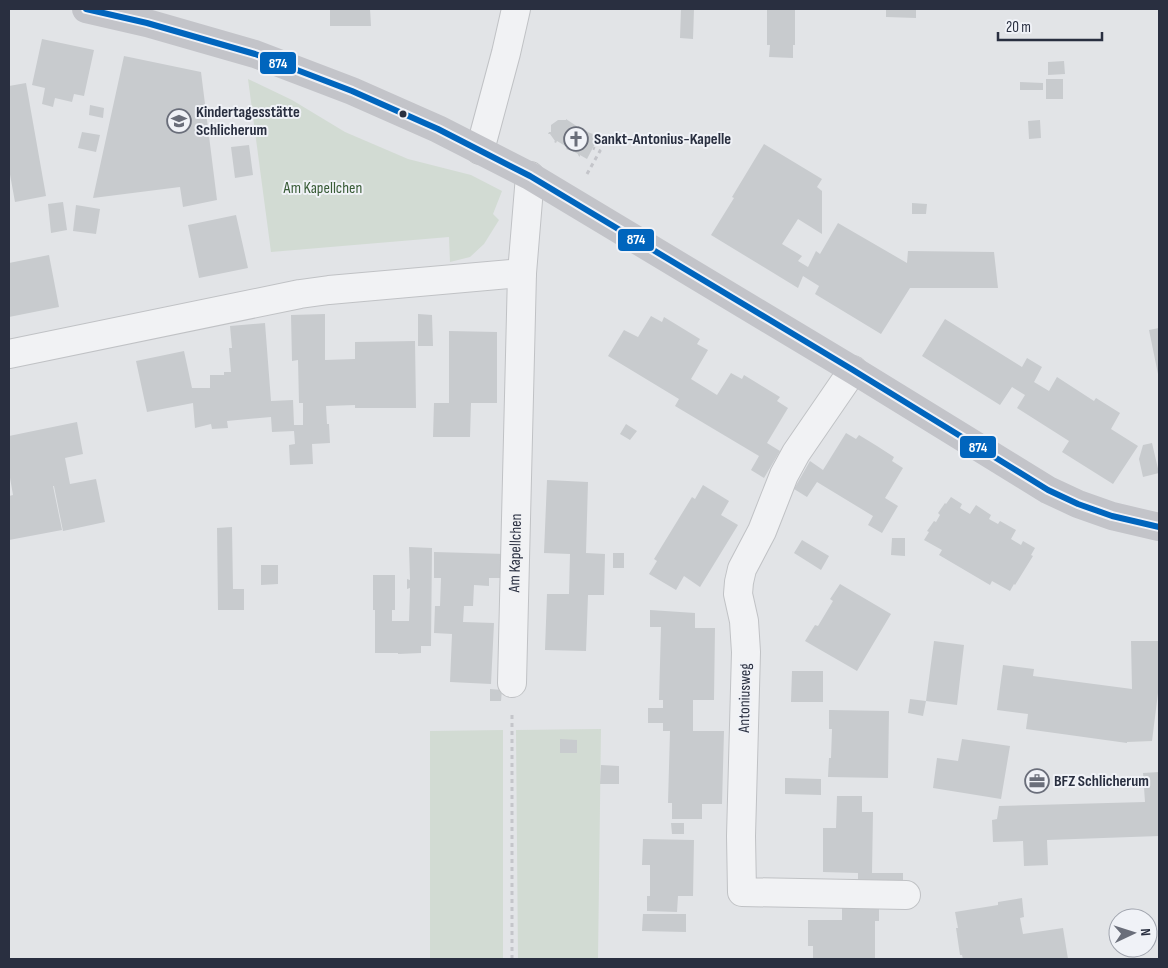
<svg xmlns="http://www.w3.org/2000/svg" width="1168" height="968" viewBox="0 0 1168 968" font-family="'Sofia Sans Condensed',sans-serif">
<rect width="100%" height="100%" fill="#e2e4e7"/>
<path fill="#d2dbd3" d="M248,79L292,100L345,132L408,159L471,175L502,191L493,214L499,220L484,244L470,257L450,262L449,237L271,252Z
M601,729L598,959H518L516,730Z
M503,730V959H430V731Z"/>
<path fill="#c8cbce" d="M330,9H370L371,26H330Z
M681,9H694L693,39L680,38Z
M767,9H795V45H793V58L769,57L770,45H767Z
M886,9H916V18L886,17Z
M42,39L94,50L84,96L74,94L72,102L55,98L53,107L42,104L45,88L32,85Z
M124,56L201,72L217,200L183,207L180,187L93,198Z
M1064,61L1065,74L1048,75V62Z
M1046,79H1063V99H1046Z
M1020,82L1043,83V90H1020Z
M26,83L46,196L15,202L9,169V86Z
M90,105L104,108L103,118L89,115Z
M566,119L578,127V126L581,127L580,128L590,133L593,134H592L598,138L587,159L580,155V157L578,155V154L569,149L568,150L566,149L567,147L557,141L556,143L554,142L555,141L550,134H548L549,132H551V125L558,120H566Z
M1040,120L1041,138L1029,139L1028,121Z
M82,132L100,135L96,152L78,148Z
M764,144L822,179L817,187L822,191V234L798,219L782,244L802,256L798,261L808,267L816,251L820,254L838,223L907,263L908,251L994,252L998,288H910L881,334L815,294L819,286L803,276L798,288L711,235L734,198L732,197Z
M249,145L253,175L235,178L231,147Z
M63,202L67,230L51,233L48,204Z
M912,203L927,204L926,214H912Z
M76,205L100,209L96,234L73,231Z
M236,215L248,268L199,278L188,225Z
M49,255L59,307L9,317V263Z
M325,314V360L355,359V342L415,341L416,408H355V405L326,406L327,424H329L330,443L312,444L313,464L290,465L289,445L295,444L294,431L272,432L271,417L227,421L228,428L212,429L211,424L195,428L193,403L147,412L136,361L184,351L192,388H210V375H224V372H231L229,348H232L230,326L265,323L271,401L293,400L294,425H303V403H299L298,360L292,361L291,315Z
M418,314L432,315L433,346H418Z
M651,316L662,322L664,317L700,339L697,344L708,350L691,379L717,395L731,373L742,379L744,375L780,397L777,401L788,408L767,443L780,451L764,478L751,470L759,456L675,406L679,399L608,356L624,330L638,337Z
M945,319L1022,367L1027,358L1042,367L1034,382L1049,391L1057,377L1094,401L1096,398L1120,413L1111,429L1138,446L1113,484L1062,452L1069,441L1017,408L1025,395L1012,387L1000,405L922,356Z
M1159,328V374H1158L1149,330Z
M449,331L497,332V403H471L470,437H433L434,403H449Z
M77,422L83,454L65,458L70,484L96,479L105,522L63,531L54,486H53L62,530L9,540V496L13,495L9,472V436Z
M626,424L637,431L630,440L620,434Z
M846,433L856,439L859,435L877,446L894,457L892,461L903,468L885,498L898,506L882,533L868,525L873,516L817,482L807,497L794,489L810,461L823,470Z
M1152,443L1159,473L1143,477L1139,459L1143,445Z
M547,480L588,482L586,553L605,554L604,595H588L586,651L545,650L547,594H569L570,554L544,553Z
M703,485L729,501L721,515L738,525L700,587L684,576L676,590L649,574L657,561L654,559L692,497L695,499Z
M951,497L962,504L960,508L970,514L976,505L991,515L989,519L998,524L1000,521L1016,530L1011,539L1021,545L1023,541L1035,548L1031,555L1033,556L1015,585L1014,584L1010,591L992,581L990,585L939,555L942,550L924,540L929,532L927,531L934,521L936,522L940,515L938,513L945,503L946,504Z
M232,527L233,589H244V610H218L217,528Z
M892,538H905V556L891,555Z
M802,540L829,556L821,570L794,553Z
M409,547L432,548L431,646H421V653L398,654V653H375V610H373V575H395V610H392V621H409L410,588L407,589V579L410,580Z
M434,552L506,554L505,578H489V586L474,585L473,606H464L463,622L494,623L491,684L450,682L452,634L434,633L435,606H440L441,578H434Z
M613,553H624V568H613Z
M261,565H278V584L261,585Z
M840,584L891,614L857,671L805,641L815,625L818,626L833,601L830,599Z
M650,610L695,613V628H715L714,700H693V731H724L722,804H702V819H672V803H668L670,731H663V723H648V708H663V700H659L661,627H650Z
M934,641L964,645L957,705L926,701L923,716L908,713L910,699L926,701Z
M1131,641H1158V693L1152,741L1127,742V743L1026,729L1028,714L997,710L1003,665L1034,669L1033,676L1132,689Z
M792,671H823V702H791Z
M490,689L502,690L501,701H490Z
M829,710L889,711L888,778L828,777L829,758H831L832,729H829Z
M560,739L577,740V753H560Z
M962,739L1010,746L1001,799L933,788L937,758L958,761Z
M601,765L619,766V784H600Z
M1159,772V836L1047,840L1048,865L1024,866L1023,841L993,842L992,820L997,819L999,806L1145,802L1143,773Z
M785,778L821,779V795L785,794Z
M837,796H862V812H873L872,873H903V889L858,888V873L823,872V828H836Z
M671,823H684V834H672Z
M643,839L694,840L693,896H678L677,912L647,911V896H650V865H642Z
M1022,898L1024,917L1020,918L1023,934L1063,928L1068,959H963L962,955H960L956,928H958L955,912L998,905V902Z
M842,904H879V921H875V959H813V946H808V920H842Z
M643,914H686V932L642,931Z"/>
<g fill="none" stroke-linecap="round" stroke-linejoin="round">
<g stroke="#c0c2c5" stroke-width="30">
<g id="street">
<path d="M480,150L506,53L516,9"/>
<path d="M9,354L300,294L329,290L522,273"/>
<path d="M853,370L796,453L784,475L762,531L742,569L739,582L738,594L744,621L746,652L741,836L742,892L906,895"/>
<path id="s1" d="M512,683L522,273L530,176"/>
</g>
</g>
<path stroke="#c4c5ca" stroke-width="3" stroke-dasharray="4 4" stroke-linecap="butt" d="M587,174L600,151L593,148
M512,959V712"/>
<use href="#street" stroke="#f1f2f4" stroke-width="28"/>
<path stroke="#c3c4c9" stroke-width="28" d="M86,9L147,23L255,54L352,91L438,129L530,176L853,370L1048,490L1078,504L1112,516L1159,527"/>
<g stroke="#f0f2f7" stroke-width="10">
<path id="bus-1" d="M86,9L147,23L255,54L352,91L438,129L530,176L853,370L1048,490L1078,504L1112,516L1159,527"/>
</g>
<use href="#bus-1" stroke="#0065bd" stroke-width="6"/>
</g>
<defs>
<g id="school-ring" transform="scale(1.25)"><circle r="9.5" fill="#f0f2f7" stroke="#6a6e7a" stroke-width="1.5"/><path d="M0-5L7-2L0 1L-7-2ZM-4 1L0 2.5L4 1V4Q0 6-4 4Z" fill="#6a6e7a"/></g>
<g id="church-ring" transform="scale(1.25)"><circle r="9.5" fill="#f0f2f7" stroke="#6a6e7a" stroke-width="1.5"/><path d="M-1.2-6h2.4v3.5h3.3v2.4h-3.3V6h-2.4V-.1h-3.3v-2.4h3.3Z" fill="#6a6e7a"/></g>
<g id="office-ring" transform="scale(1.25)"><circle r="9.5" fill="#f0f2f7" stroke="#6a6e7a" stroke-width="1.5"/><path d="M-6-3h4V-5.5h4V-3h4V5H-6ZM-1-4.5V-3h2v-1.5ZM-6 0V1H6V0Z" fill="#6a6e7a"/></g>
</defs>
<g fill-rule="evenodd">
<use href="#school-ring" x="179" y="121"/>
<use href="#church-ring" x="576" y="139"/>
<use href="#office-ring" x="1037" y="781"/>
</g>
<circle fill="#292f40" stroke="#f0f2f7" stroke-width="2" cx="403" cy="114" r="4.5"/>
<g text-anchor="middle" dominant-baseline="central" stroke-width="4" stroke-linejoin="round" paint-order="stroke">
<g font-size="16" font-weight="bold" fill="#292f40" stroke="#f0f2f7" text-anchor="start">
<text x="196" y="112">Kindertagesstätte<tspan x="196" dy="18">Schlicherum</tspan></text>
<text x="594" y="139">Sankt-Antonius-Kapelle</text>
<text x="1054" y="781">BFZ Schlicherum</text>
</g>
<g font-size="16" fill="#395c37" stroke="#f0f2f7">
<text x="323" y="188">Am Kapellchen</text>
</g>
<g font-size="16" fill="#292f40" stroke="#f0f2f7">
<text stroke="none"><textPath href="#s1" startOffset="130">Am Kapellchen</textPath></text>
<text transform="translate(745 698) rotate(-89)">Antoniusweg</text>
</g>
</g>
<g stroke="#f0f2f7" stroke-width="2">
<rect x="259" y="51" width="38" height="24" rx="5" fill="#0065bd"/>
<rect x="617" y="228" width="38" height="24" rx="5" fill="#0065bd"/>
<rect x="959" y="435" width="38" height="24" rx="5" fill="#0065bd"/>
</g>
<g font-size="14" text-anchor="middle" font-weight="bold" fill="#fff">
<text x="278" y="68">874</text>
<text x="636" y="244">874</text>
<text x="978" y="452">874</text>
</g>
<rect width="1168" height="968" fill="none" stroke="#292f40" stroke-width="20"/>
<g transform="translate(1133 933) rotate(86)"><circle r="24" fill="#f0f2f7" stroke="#a0a4ae"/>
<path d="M0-4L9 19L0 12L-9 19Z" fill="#6a6e7a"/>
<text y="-8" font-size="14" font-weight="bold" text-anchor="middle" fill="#292f40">N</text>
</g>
<path d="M998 32v8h104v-8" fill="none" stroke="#292f40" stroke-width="2.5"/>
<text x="1006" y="32" font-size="15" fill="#292f40" stroke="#f0f2f7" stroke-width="4" paint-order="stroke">20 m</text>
</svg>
